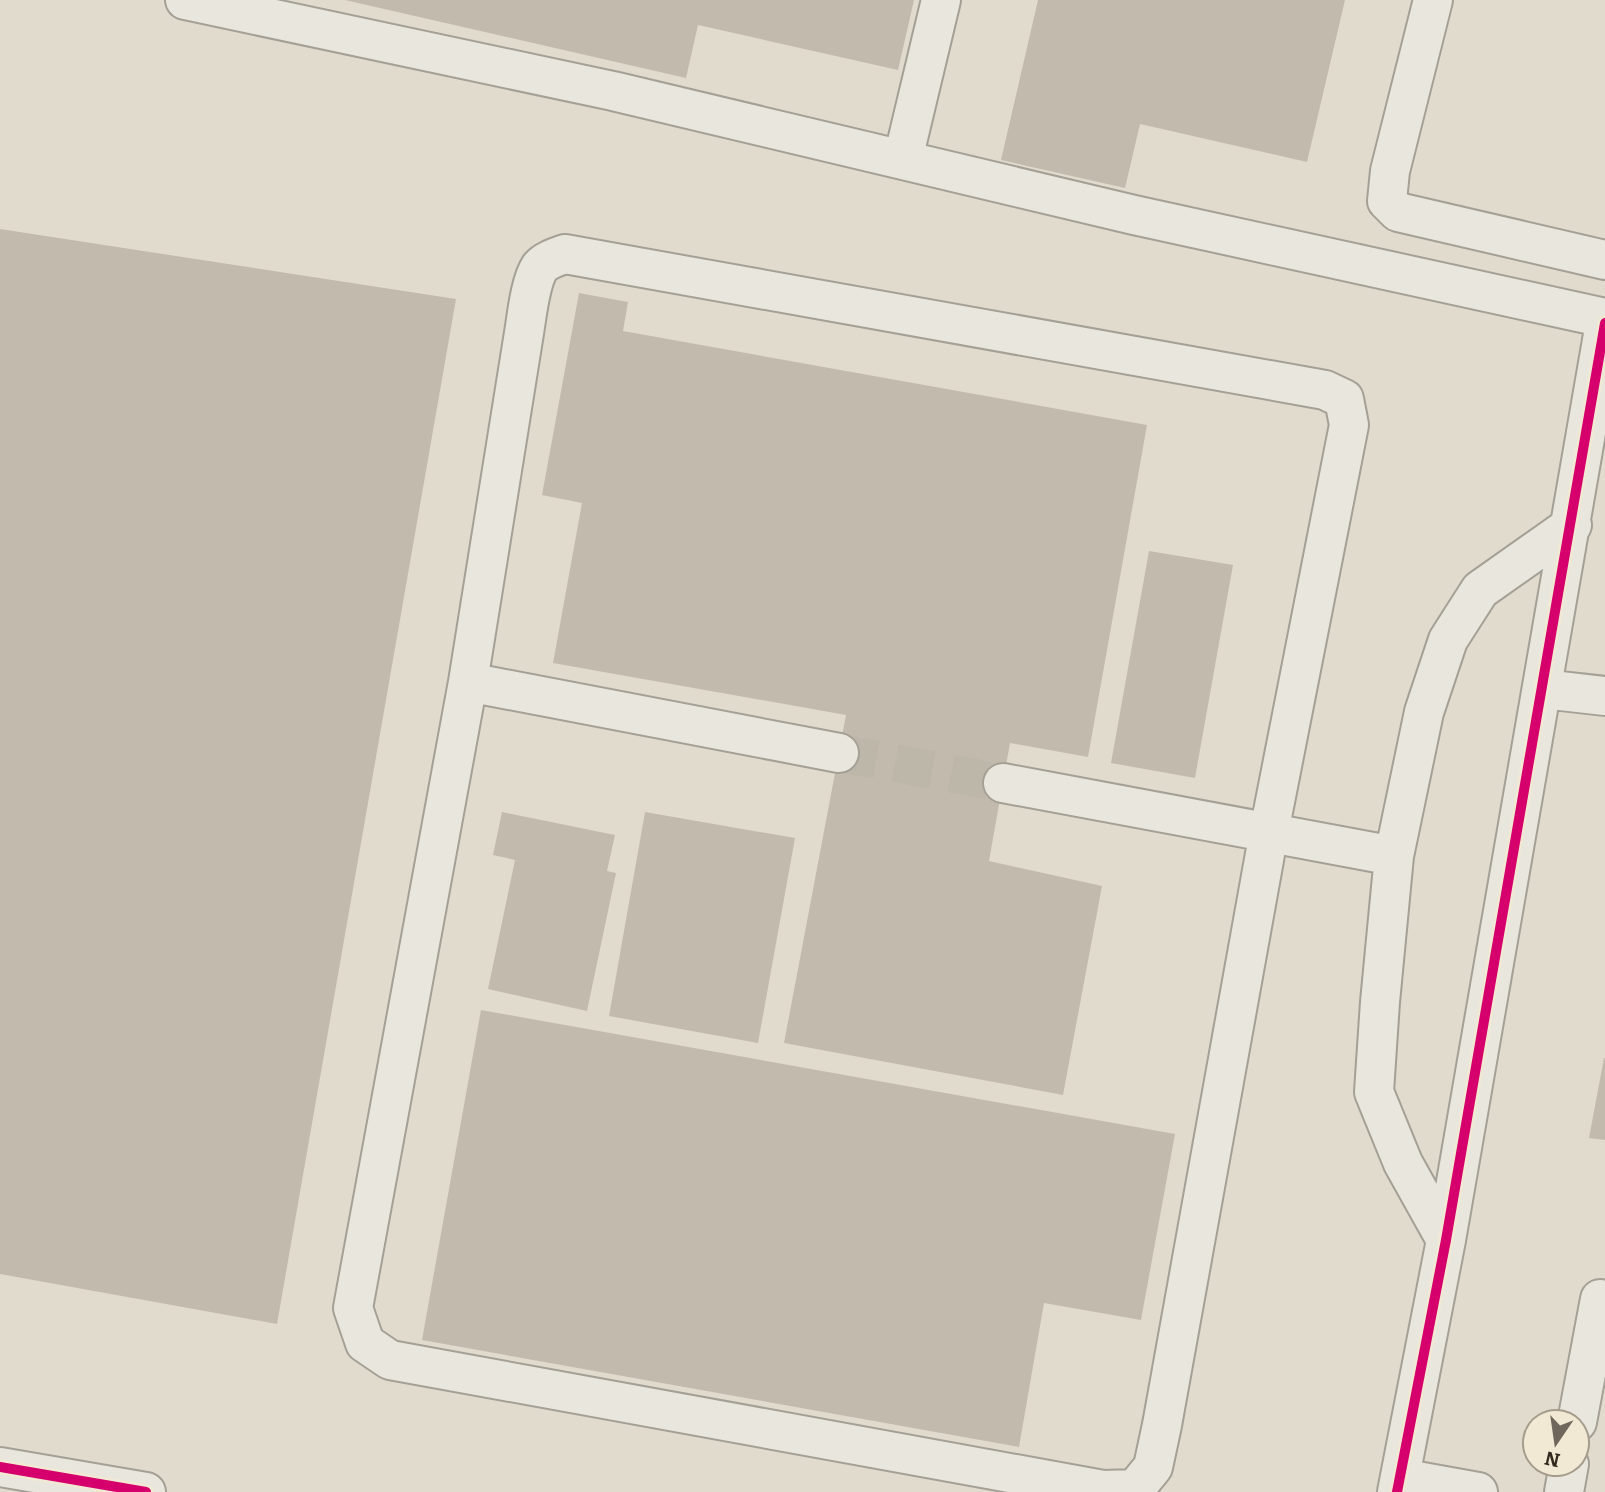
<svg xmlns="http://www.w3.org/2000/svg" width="1605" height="1492" viewBox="0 0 1605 1492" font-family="Bitter,serif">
<rect width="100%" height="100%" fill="#e0dbcd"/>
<path fill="#c3baae" d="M345,0H914L898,70L698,25L686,78Z
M1038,0H1345L1307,162L1140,124L1125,188L1001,160Z
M0,229L456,299L277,1324L0,1274Z
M579,293L628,302L623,331L1147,425L1088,757L1010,743L989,861L1102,886L1063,1095L784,1043L846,715L553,663L582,503L542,495Z
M1149,551L1233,565L1195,778L1111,763Z
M502,812L615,835L607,871L616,873L587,1011L488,989L515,860L493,855Z
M645,812L795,838L758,1043L609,1016Z
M481,1010L1175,1134L1141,1320L1044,1303L1019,1447L422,1340Z
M1604,1058H1605V1140L1589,1138Z"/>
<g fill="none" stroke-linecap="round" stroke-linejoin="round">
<path stroke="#bdb7aa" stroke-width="38" stroke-dasharray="38 19" stroke-linecap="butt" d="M839,753L1003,783"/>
<g stroke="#a5a096" stroke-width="42">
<path id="minor" d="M185,0L613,91L1134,215L1605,318
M1433,0L1390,171L1387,201L1398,212L1605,260
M903,159L941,0
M565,254L1325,390L1344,399L1349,425L1269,832L1162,1425L1153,1467L1135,1489L1103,1490L390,1360L365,1343L353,1308L468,682L524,333C527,315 530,282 540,267C546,260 557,257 565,254Z
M468,682L839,753
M1543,689L1605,696
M1003,783L1394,856
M1446,1240L1403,1163L1374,1092L1380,1002L1394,856L1424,712L1448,640L1480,590L1572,525
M1577,1422L1600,1299
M0,1467L146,1492
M1400,1478L1478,1492
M1397,1492L1446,1240L1605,323
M1564,1492L1569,1464"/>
</g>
<use href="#minor" stroke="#e9e6dd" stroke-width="38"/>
<g stroke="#f1e9d4" stroke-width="15">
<path id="cycleway" d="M0,1467L146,1492
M1397,1492L1446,1240L1605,323"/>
</g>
<use href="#cycleway" stroke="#d6006c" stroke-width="10"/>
</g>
<g transform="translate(1556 1443) rotate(193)"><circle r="33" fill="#f1e9d4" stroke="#a59c8c" stroke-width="2"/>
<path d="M0-5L12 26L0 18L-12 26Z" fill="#70675c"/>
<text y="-10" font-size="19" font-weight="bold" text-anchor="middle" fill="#33291f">N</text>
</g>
</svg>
